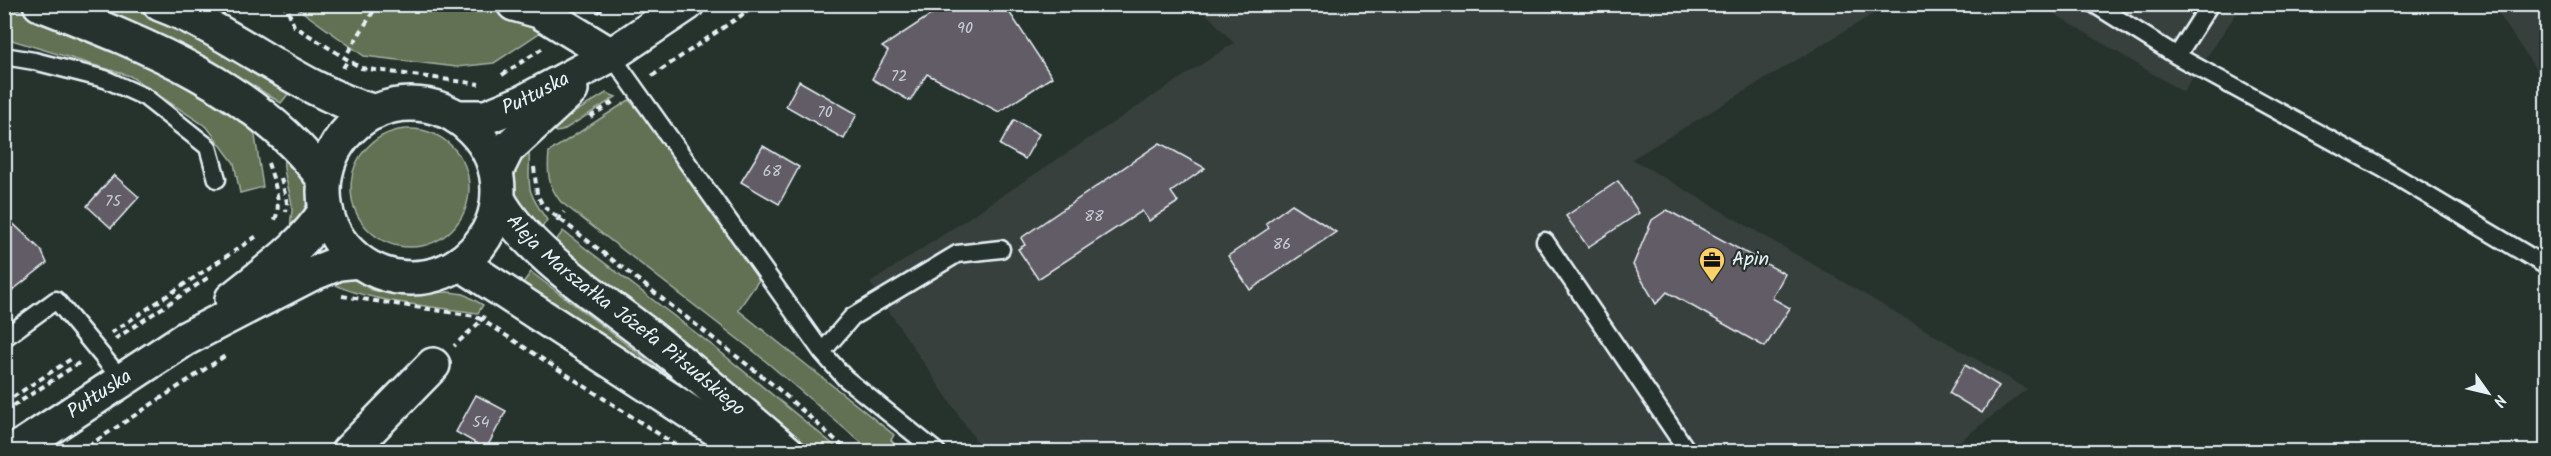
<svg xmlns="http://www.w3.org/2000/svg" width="2551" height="456" viewBox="0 0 2551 456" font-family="Kalam,sans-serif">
<rect width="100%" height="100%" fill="#26332d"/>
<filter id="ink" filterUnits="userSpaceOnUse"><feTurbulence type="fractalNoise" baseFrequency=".0167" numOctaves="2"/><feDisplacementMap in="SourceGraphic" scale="12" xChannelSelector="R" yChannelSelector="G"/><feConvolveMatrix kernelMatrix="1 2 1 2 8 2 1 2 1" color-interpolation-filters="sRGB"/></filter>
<g filter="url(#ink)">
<path fill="#383f3e" d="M1198,5H1888L1632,159L2027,389L1947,451H983L870,283L1234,43Z
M2040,5H2242L2183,92Z
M2493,5H2546V85Z"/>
<path fill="#627152" stroke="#a5b1a5" stroke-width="1.5" d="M388,4L401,8L433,4L475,5L537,18L547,28L494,63L457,67L364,56L293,5Z
M5,5L77,31L210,90L254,130L263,187L240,193L234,163L207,127L130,76L5,38Z
M81,5H122L170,23L293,88L281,103L209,58Z
M606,93L616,97L562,131L556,132L551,127Z
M629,100L646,119L761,277L738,310L894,435L891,440L895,445L888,451H871L756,353L561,202C548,186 547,173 549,152Z
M351 188a59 59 0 1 1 118 0a59 59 0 1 1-118 0Z
M529,147C531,186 522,185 547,220L537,235C513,196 501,189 529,147Z
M286,149C310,184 316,196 292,234C288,220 293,217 292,206C290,187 279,168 286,149Z
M563,231L713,346L841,451H814L779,421L552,246Z
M531,272L663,372V377L519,288Z
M348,276L372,290L392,294L449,292L464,294L483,305L478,313C440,307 354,301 326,279Z"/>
<path fill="#625c66" stroke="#e8f1f8" stroke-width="1.5" d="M947,4H1004L1052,77L999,112L927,74L910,101L872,79L888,51L882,47Z
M799,81L857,114L844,139L786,106Z
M1014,120L1039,134L1025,159L1000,145Z
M1160,143L1205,168L1171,192L1178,202L1149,221L1142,211L1038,279L1018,249L1025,245L1021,238Z
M763,146L799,167L779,204L741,182Z
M114,175L139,197L111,228L87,206Z
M1618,181L1639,213L1588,247L1566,216Z
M1292,204L1336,232L1250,290L1228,256L1269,228L1266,223Z
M1667,210L1785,274L1772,298L1790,308L1765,347L1667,292L1656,304L1633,265L1652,220Z
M4,215L41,250L47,263L4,297Z
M1965,365L1999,386L1982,413L1949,393Z
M476,395L506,411L486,449L456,432Z"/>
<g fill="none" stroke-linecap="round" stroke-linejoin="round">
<g stroke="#e8f1f8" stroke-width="21">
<path id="lane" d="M2094,4L2177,56L2382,168L2546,266
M611,55L822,352L845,378L937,452
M4,56L34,61L105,79L145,97L208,147L217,179
M2177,56L2210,4
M1545,241L1688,452
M4,338L56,300L122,380
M822,352L852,317L957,254L1001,249"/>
</g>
<g stroke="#e8f1f8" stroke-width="38">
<path id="street" d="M514,4L539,11L611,55
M348,452L433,365"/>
</g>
<g stroke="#e8f1f8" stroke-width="38">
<g id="secondary">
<path d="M40,4C143,44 257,87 324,179"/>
<path d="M160,4C235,32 297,90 375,112"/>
<circle cx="411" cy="191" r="87"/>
<path id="s1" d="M457,117H486L523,102L611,55L687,4"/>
<path d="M496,171L507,149L571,90"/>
<path id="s2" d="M498,199C527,252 601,299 650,337C697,374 742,413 787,452"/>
<path d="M460,263L751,452"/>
<path d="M232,299C266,271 302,248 326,210"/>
<path id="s3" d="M13,452L185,339L309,275L339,263L358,261"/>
</g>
</g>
<path stroke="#e8f1f8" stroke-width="4" stroke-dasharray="6 4.5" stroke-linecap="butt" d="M281,4L288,10L294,26L361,68L479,84
M597,12L610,4
M348,52L378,4
M343,68L348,60
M502,75L543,48
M652,76L758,4
M590,117L616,100
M268,163C274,181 283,204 274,222
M534,167L537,194L543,206L776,387L849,452
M281,178L287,202L286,212
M557,221L564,212
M342,296L475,316L482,320L454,346
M485,316L482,320L682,449L683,452
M111,333L257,236
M115,339L209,277
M4,403L74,357
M4,412L79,363
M79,452L228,354"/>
<use href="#lane" stroke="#26332d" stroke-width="16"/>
<use href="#street" stroke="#26332d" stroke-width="33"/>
<use href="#secondary" stroke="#26332d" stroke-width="33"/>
</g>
</g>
<defs>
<g id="office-pin" transform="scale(1.35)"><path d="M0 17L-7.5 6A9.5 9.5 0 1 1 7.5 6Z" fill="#ffd166" stroke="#26332d"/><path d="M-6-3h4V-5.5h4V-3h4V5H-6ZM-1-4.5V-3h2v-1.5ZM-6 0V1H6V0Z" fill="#111"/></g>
</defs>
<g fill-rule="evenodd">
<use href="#office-pin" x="1712" y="260"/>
</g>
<g text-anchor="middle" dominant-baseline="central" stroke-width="4.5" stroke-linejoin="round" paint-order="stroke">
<g font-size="16" fill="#c6ccd4">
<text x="965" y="28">90</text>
<text x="899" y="76">72</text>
<text x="825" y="112">70</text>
<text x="772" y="171">68</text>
<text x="113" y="201">75</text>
<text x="1094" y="216">88</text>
<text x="1282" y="244">86</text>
<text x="481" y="422">54</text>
</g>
<g font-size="20" fill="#e8f1f8" stroke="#26332d">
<text stroke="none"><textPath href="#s1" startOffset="84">Pułtuska</textPath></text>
<text stroke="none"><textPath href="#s2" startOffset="174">Aleja Marszałka Józefa Piłsudskiego</textPath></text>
<text stroke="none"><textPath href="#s3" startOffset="104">Pułtuska</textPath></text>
</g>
<g font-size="20" fill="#e8f1f8" stroke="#26332d" text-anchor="start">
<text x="1732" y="260">Apin</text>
</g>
</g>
<rect width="2551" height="456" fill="none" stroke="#26332d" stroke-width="24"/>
<rect x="12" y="12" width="2527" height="432" fill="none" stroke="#e8f1f8" stroke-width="2" filter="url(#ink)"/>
<g transform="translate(2488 393) rotate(124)" stroke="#26332d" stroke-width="4.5" paint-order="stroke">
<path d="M0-4.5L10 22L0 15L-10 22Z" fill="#e8f1f8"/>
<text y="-9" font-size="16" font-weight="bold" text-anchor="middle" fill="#e8f1f8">N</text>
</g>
</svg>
